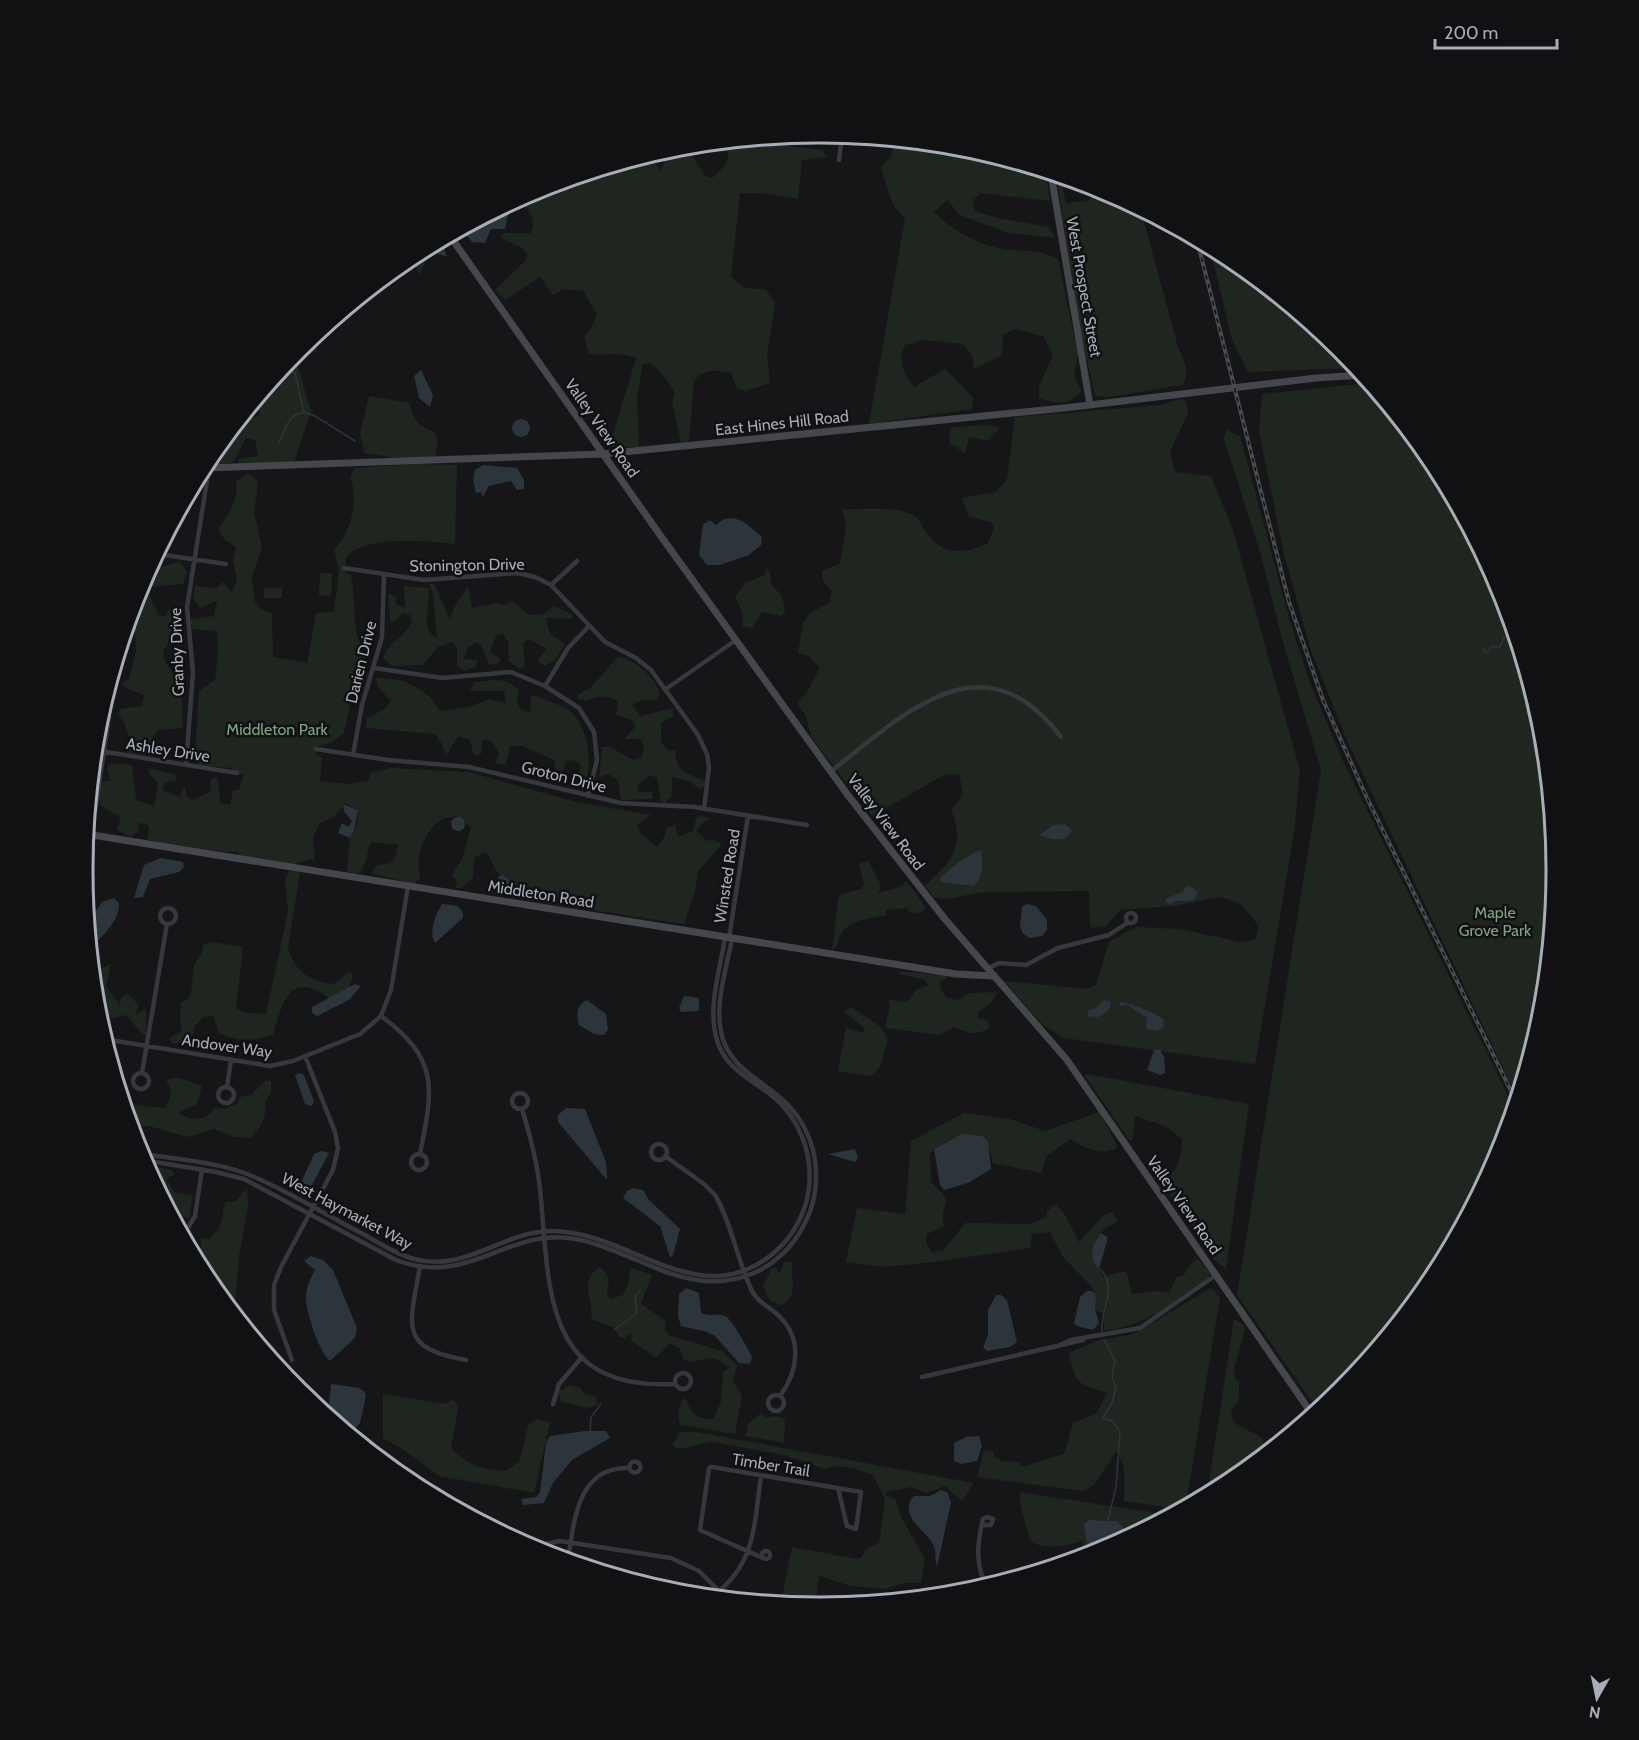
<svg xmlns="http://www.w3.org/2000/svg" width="1639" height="1740" viewBox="0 0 1639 1740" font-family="Cabin,sans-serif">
<rect width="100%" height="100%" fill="#161618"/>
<path fill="#1e261f" d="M781,137L793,147L823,150L827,157L802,160L798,199L762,193H740L731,276L742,287L766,290L775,303L767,356L770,383L745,391L736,387L731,373C716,370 704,368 694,381L689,441L681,443L672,402L675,392L658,369L650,363L643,365L637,397L639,447H609L636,358C620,351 605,356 589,354L584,337L592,327L597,314L583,291L563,289L553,295L540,277L505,300L495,290L526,260L527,254L521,247L501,238L504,233H531C537,219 530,204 513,202L538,189L649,155L661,171C666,159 670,148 686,146L705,176L712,178C724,167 730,162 728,145L733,142Z
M895,140L964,147L1046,172L1050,201L980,193L973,201L975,211L997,218L1049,227L1055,238L1008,233L960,215L947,200L934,212C949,228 972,241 994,247C1018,254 1032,246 1058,259L1078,354L1074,375L1081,391C1071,406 1054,404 1039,398V386L1053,355L1043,336L1015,329L1003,335L1002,355L974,369L972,356L963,344L923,340L905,345C897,362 904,372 914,387L945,369L971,395L973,399L972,409L869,424L905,219L893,205L881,168L891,156Z
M1056,175L1065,178L1063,190L1066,203L1087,201L1101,189L1141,210L1178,347C1184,360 1190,371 1183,385L1108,397L1095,396L1081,334Z
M1210,247L1229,257L1341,349L1356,368L1248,372L1232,340Z
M425,249L428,255L420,275L410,257Z
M309,340L316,341V352L295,356L311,411L294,462L239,464L238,459L258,456L255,440L246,438L233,463L213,464L218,447L243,416L253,418L260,414L254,403L299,349Z
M1368,383L1432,461L1501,588L1542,727L1556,870L1542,1014L1517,1097L1348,743L1310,648L1283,550L1259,431L1262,394Z
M369,396L410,403C411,418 419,427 433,431L438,440L435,457L396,458L364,453L360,433Z
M1180,399L1186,402L1188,413L1170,452L1175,472L1211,476L1233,530L1300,771L1294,833L1255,1064L1063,1038L1041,1023L1004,981L1088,989L1096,985L1109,942L1136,927L1179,929L1241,942L1255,940L1259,926L1242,905L1222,897L1173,906L1120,910L1106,926L1090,928L1089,891L983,892L946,899L934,898L925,886C950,862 967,846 951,810L963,794L959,774L944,775L872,816L811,737L806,716L797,703L806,694L820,668L809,656L798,653L803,623L810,613L829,603L832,591L823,581L822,571L840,563L846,526L842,509C863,510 898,505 916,517C920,520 923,528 926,532C942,556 963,554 987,544L994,529L992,522L969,517L962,498L995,492L1007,479L1015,417L1160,405Z
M989,425L1000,428L987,441L969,437L965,454L949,442L950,430L953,427Z
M1226,430L1240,436L1290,621L1310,683L1342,759L1514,1108L1500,1152L1432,1280L1340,1391L1318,1410L1237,1295L1321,770L1282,639L1260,552L1224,439Z
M418,464L457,465L455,544C428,542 364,534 346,558L345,573L351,575C354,591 354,606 355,622C356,644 374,658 362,681L354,687L344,733L333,742L316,747L315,754L322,758L320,781L349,784L368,781L371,773L391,768L469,772L576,802L651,815L637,825L641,833L657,847L665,836L666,827L675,825L678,837L693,831L696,818L700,816L710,818L701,825L697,831L707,841L712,840L722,844L698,872L695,892L684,924L507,897L511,890L510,881L502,874L499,875L486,852L474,858L473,878L461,888H456L457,879L451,876L462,859L471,827L456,816C450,818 442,818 438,822C421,837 416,859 420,879L414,884L371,873L377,865L390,863L396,856L398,845L371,842C365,854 369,863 358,874L347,872L350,838C356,833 358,818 358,810L345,803L334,817L320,823L313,837L315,859L296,863L295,868L238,858L239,852H223L147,840L149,827L146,824L139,823L138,832L131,837L117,830L121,818L100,805L98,789L104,781H110L107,766L111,763L132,765L136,800L154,806L158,784L149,774L148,768L177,775L176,781L164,783L163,790L179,797L185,786L186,796L192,800L210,792L211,779L218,778L220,803L230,805L233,790H239L244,774L232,772V768L199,765L195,753L199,691L215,680L218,652L217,631L192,629L190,619L214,616L217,601L200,608L193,598L195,586L216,588L223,582L232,592L237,579L233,561L236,547L224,539L218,529C228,514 239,501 236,482L248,473L258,482L254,512L262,547L252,577L253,588L255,602L261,609L272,613L273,657L307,663L316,613L334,612L339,571L334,549C351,535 359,497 350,477L355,468Z
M179,561L187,572L183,584L152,587L148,592L159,615L166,616L169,608C178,627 175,634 163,651L164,660L181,685L183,728L158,730L152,738V749L160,754L157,756L128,753L124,752L130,739L124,722L118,715L121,709L142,706L144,696C137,690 125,691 121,683L129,679L136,650L135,632L126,630L139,588L150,567L153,570Z
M767,569L770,571L771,584L782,596L785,612L781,616L762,612L752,628L742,626L743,614L735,597L745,583L765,575Z
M320,573H332L331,596L319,595Z
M428,583L435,585L450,620L454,608L468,586L472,608L498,603L505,605L512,601L529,615L543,614L554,606L572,614V619L546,618L550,634L565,644L555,660L545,666L537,661L547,649L529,639L523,644L525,667L519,668L508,661L509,643L503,634L496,636L490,652L501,659L498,664L489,665L482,646L477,642L468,647L464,659L478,660L475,667L465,671L457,666V647L452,642L438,647L423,665L392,666L383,658C390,641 403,637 412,623L410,615L402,613L394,622L390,621L388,593L396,597V604L405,608L404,586L428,588C432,604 418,630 437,638L433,593Z
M264,588H282V598H264Z
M618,657C635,659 655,677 660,694L655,701C646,699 641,700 632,705L640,716L673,708V716L661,723V742L669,751L675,749C676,774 686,772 706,782L704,786L699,789L691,782L672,777V796L664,803L661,801L657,778L650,775L637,786L639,792H653L652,799L621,800L618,780L608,774L599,777L602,747H610L633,760L641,758L644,749L642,739H624L636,726L631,720L616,715L618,701C607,696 598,694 587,701L578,699L577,695L590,688Z
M376,678C403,678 426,686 440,711L469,707L489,699L506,703L504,691H470L474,682C495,680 504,676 519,690C516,702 516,711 530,712L531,697L534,695C545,700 559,704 569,710C589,725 594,768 583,789L575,787L581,765L573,760L567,761L558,781L554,760L522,746H510L506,765L496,763L499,753L491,741L483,740L481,754L474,756L470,740L458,736L446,756L442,744L435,734L366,728L367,718L383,710L391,701L378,687Z
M868,861L881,885L878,893L900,887L907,881L926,908L920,913L910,912L907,908L886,910V915C870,919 851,918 841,934C837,940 839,946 832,951L838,899L841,894L861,889L864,884L859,864Z
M289,871L300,872L288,947C294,972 311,982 335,984L349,971L353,975L349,988L331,999C290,969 283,1000 273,1035C253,1041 238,1042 219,1033L213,1016L203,1017L195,1026L191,1039L173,1044L169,1038L181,1032L180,1003L188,999L191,992L194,965L202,952L203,945L211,942L243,947L236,1008L243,1012L266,1014L288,911L285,880Z
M111,964L106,987L120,1005L121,997L128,994L139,1005L135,1015L146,1009V1034L143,1035L126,1015L112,1018L96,1011L93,977L102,968Z
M899,971L944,975L949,978L940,982L941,990L947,998L959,1000L969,993L998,992L990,1004L978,1012V1018L987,1020L990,1027C977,1037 968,1033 954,1027L939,1035L886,1028C886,1017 891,1011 889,1000L907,1002L917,989L928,986L926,980L902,975Z
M851,1007L880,1026L888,1039L880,1067L871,1076L838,1071L846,1028L864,1033V1028L844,1012Z
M1087,1074L1249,1104L1226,1269L1214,1260L1205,1242L1162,1184C1177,1170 1182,1159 1182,1139L1167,1127L1135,1116L1133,1139L1130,1141L1085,1076Z
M177,1077L202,1086L197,1104L179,1112C189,1122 208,1121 214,1108L225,1109L237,1104L240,1097L251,1095L266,1080L271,1081V1093L265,1101C267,1118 262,1126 250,1138L234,1137L214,1129L187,1137L149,1126L131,1127L124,1104L165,1108C171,1098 173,1090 166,1080Z
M1099,1112L1118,1147C1105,1157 1082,1148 1071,1139L1046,1156L1042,1173L992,1163V1155L982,1136C965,1132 942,1140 930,1154L931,1182C960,1210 938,1197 944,1226L927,1234L926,1243L932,1252L944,1250L965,1223L1029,1224L1047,1217V1211L1056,1204L1064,1213L1079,1242L1104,1215L1112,1212L1118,1222C1087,1235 1090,1253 1103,1277L1126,1271L1132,1294L1155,1291L1169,1293L1177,1277L1183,1276L1194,1260L1198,1259L1211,1274C1190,1297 1135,1331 1104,1330V1314L1095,1310L1093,1288L1063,1257L1050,1232L1032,1234L1030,1248L934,1262L883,1267L846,1262L857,1208L905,1214L911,1141L964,1113L1010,1119L1045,1131Z
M154,1166L171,1170L175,1174L169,1177L167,1181L175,1193L193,1195L189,1218L173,1217L155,1183L156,1174L150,1170Z
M247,1188L248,1207L239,1256L234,1313L207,1279L194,1256L201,1247V1238L209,1239C218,1231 225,1220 223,1207L226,1202L236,1201Z
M784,1262H792C790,1279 800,1296 781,1305L770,1301L763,1286L772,1268L776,1267L780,1273Z
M599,1267C611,1275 609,1282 607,1295L610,1299L623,1295L628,1285L630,1270L633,1268L652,1275L641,1304L666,1321L665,1330L669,1335L722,1351L737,1365L733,1381L742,1396L735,1434L680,1425L678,1412L683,1398L687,1401C691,1415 700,1420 714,1419L721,1401L723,1372L729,1368C715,1354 707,1359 690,1362L683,1359L680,1349L670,1343L656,1358L632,1341L631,1332L625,1338L619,1337L615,1328L591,1319C595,1296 577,1285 599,1267Z
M1211,1288L1220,1297L1188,1492L1183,1508L1179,1509L1124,1501C1124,1486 1128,1464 1116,1452L1094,1485L1083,1491L977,1477L984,1451L993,1450L994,1457L1003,1461L1019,1462L1022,1467L1064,1454L1073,1423L1097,1413L1107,1393C1076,1383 1076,1385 1069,1353L1096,1341L1133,1334Z
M1234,1319L1244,1325L1245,1330L1234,1368L1235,1379L1239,1380V1399L1231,1411L1232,1417L1235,1423L1262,1438L1267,1452L1229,1483L1214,1491L1208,1488Z
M570,1385L580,1388L586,1395L595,1396L598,1405L589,1408L561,1402L558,1391Z
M383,1394L447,1404L450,1400L455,1401L458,1408L451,1448C470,1467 480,1469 506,1471L520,1460L528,1425L537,1419L550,1422L534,1493L439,1476L407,1452L383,1438Z
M761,1413L765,1418L774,1416L785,1419L784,1443L746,1436L748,1424Z
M680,1432H697L974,1483L962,1501L945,1486L927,1493L911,1487L885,1492L887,1496L895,1499L901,1517L925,1559L921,1583H904L884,1589L851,1586L819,1576L815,1607L781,1603L792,1547L857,1559L862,1557L865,1550L879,1543L885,1499L873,1475L853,1468L834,1466L825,1469L784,1455L711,1442L679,1449L672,1446Z
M1020,1492L1168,1515L1130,1536L1117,1521L1095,1520L1084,1528L1089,1555L1086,1556L1082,1541C1065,1546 1046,1551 1030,1541L1020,1503Z"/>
<path fill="#2c353c" d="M505,206L509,209L505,229H491L485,243L472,242L466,235L457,232Z
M441,241L447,257L425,249Z
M421,370L433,395L430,407L419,398L414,376Z
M512 428a9 9 0 1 1 18 0a9 9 0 1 1-18 0Z
M483,465L517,468L524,480V489L517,490L511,481L489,486L483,497L481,492L476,493L473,480L475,470Z
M734,518L744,522L762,537L761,545L749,555L720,565H707L699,555L703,524L710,520L716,525L724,519Z
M343,804L358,810L354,831L350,838L338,833L342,823L348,827L352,821L344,811Z
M451 824a7 7 0 1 1 14 0a7 7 0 1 1-14 0Z
M1065,824L1072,830C1067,843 1051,840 1040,835L1053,825Z
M981,850C983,864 984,875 974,886L941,882L940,878C952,867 966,855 981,850Z
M160,858L183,862L184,867L179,872L150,879L143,897L134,898L144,865Z
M502,874L510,881L511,890L508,893L491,892L490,886Z
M1188,885L1198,892L1193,901H1176L1170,904L1165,903L1167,898L1182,892Z
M114,898L119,903C120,921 102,936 90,949L88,923L102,902Z
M442,904L458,906L463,913V918L435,943C428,933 436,914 442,904Z
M1026,904L1036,906L1047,920V930L1042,936L1030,938L1023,934L1020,927L1022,907Z
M355,984L361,986L349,1000L317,1016L312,1013V1007Z
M684,996L699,998V1011L681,1012L679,1008Z
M587,1000L606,1014L608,1030L604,1035L594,1034L579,1025C576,1015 576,1005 587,1000Z
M1104,1000L1111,1002L1109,1010L1098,1017L1087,1016L1089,1010L1094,1009Z
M1120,1002C1136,1005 1151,1011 1163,1019L1164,1027L1157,1031L1146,1029L1147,1018L1128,1005L1120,1006Z
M1154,1050H1160L1164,1057L1165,1073L1160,1075L1147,1070Z
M299,1073L304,1075L314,1101L312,1106L305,1104L295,1075Z
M566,1108L585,1109L606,1162L607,1180L558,1122V1115Z
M962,1134L982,1136L988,1141L991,1169L968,1183L944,1190L940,1185L934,1149Z
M855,1149L858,1158L855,1162L828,1154Z
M322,1151L329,1153L309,1191L301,1193L299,1187L314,1154Z
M633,1188L643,1190L649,1200L680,1229L673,1255L670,1257L660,1226L623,1198L627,1191Z
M1101,1233L1107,1237V1241L1099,1269C1088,1259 1092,1243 1101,1233Z
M311,1256L323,1260L333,1270L357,1328L355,1338L330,1361C319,1352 306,1312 306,1298C306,1287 310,1279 315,1270L304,1261Z
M686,1288L699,1293L701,1313C709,1317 717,1313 725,1316C731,1318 749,1350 752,1357L750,1364L739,1363L715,1336L707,1332L681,1326L678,1316L679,1294Z
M1087,1291H1092L1096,1296L1095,1309L1099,1323L1093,1330L1077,1326L1074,1323L1080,1297Z
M996,1295H1001L1007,1300L1017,1342L1010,1347L987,1351L983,1347L988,1335V1310Z
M331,1384L359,1388L365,1392L366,1396L360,1423L355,1429H344L328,1416Z
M585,1431H606L610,1438L572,1460L553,1483L544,1503L523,1505L521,1499L536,1497L540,1493L546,1443L550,1436Z
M979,1436L982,1446L977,1461L961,1464L954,1461V1443L966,1437Z
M941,1490L948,1493L951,1503L937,1567C934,1560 937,1551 933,1544C925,1530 897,1514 914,1496H930Z
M1089,1520L1117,1521L1130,1536L1089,1555L1084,1528V1524Z"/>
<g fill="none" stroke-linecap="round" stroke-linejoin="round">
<path stroke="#2c353c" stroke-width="1.5" d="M283,368L295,373L304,412L315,416L355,441
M278,444C286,432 286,414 303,413
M1483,649L1486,653L1492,646L1499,648L1504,638L1513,631
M1100,1269C1119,1289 1099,1311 1102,1333
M614,1330L637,1313L635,1296L640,1291
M1104,1339L1115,1361L1112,1377L1116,1387L1112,1403L1103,1418L1112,1421L1120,1431L1116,1487L1108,1520
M590,1431L591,1417L601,1404"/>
<path stroke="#37383d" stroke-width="4.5" d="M839,160L842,135
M157,554L226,564
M344,568L424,580L517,573L535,577L551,585L605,642L636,658L651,670L698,735L707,754L709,768L704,809
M551,585L577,561
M374,668L443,678L511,672L545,686L579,708L594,732L597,760L588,796
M545,686L568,648L589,626
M666,689L736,640
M316,749L388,760L469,767L621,803L694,807L807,825
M94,750L237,773
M353,755L362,705L382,637L384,575
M186,765L193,672L187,607L209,468
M830,772C904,715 982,633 1061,737
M83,871L89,852L109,717L110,683
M160 916a8 8 0 1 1 16 0a8 8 0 1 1-16 0Z
M1126 918a5 5 0 1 1 10 0a5 5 0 1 1-10 0Z
M729,938L748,816
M987,969L999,963L1026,965L1058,948L1109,935L1127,923
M381,1016C440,1060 433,1088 420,1154
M104,1039L270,1066L293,1061L360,1034L381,1016L391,990L408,886
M133 1081a8 8 0 1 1 16 0a8 8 0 1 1-16 0Z
M142,1073L167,924
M218 1095a8 8 0 1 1 16 0a8 8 0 1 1-16 0Z
M227,1087L231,1060
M512 1101a8 8 0 1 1 16 0a8 8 0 1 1-16 0Z
M522,1109C530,1135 537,1161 540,1189C550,1287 541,1391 675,1384
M651 1152a8 8 0 1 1 16 0a8 8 0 1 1-16 0Z
M139,1153C176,1160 217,1161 252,1176C290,1192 326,1215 363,1234C379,1243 396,1254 414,1259C464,1273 502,1232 550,1231C628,1229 700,1318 776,1251C794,1235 806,1212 809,1188C813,1153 799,1117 771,1095C748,1077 724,1068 716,1037C708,1006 720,969 725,938
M411 1162a8 8 0 1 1 16 0a8 8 0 1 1-16 0Z
M665,1156L704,1184L715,1195C732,1224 737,1260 752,1291C758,1303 770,1307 779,1316C803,1339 798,1372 780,1396
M143,1160L216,1172L244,1179L396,1260C471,1289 510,1223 581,1240C641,1254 690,1300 754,1273C776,1263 794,1245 805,1223C820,1194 820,1156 804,1127C783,1086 739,1080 724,1042C712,1011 726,971 732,939
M183,1236L195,1216L202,1169
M420,1266C410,1325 397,1348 466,1360
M1055,1347L1071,1340L1140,1328L1216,1275
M292,1360L274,1310V1285L281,1267L333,1170L338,1148L335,1132L305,1056
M675 1381a8 8 0 1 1 16 0a8 8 0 1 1-16 0Z
M922,1377L1083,1340
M768 1403a8 8 0 1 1 16 0a8 8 0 1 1-16 0Z
M553,1404L559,1384L582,1357
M629.5 1467a5.5 5.5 0 1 1 11 0a5.5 5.5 0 1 1-11 0Z
M982,1525H991L993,1519L987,1517L983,1519C978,1541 975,1560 984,1581
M531,1547L560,1541L671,1558L699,1571L726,1598
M762 1555a4 4 0 1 1 8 0a4 4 0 1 1-8 0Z
M763,1558L700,1530L709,1468L712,1467L861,1492L856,1529L847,1526L838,1488
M568,1560C574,1522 577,1466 629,1468
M969,1591L984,1581L1018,1576
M713,1596C756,1564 754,1525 761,1476"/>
<path stroke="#45474d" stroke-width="7" d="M1051,174L1090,405
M450,236L660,535L847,794L944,918L1067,1060L1312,1414
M203,468L603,454L1064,408L1316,378L1362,375
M86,834L956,974L993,976"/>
<g stroke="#4a4c52" stroke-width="4">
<path id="rail" d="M1197,240L1289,602L1323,700L1367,798L1516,1101"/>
</g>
<use href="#rail" stroke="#111113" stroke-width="1.5" stroke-dasharray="4.5" stroke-linecap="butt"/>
</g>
<g text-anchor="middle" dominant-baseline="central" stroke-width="5" stroke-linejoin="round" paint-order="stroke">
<g font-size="16" fill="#a8adb8" stroke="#111113">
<text transform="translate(1084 287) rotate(80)">West Prospect Street</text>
<text transform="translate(782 423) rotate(-6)">East Hines Hill Road</text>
<text transform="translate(602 428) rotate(55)">Valley View Road</text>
<text transform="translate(467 565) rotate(-1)">Stonington Drive</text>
<text transform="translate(177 652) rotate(-92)">Granby Drive</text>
<text transform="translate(361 662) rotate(-76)">Darien Drive</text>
<text transform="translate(168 750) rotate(9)">Ashley Drive</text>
<text transform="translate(564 777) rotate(14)">Groton Drive</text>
<text transform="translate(886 822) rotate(53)">Valley View Road</text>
<text transform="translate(727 876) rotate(-81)">Winsted Road</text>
<text transform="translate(541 894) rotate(9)">Middleton Road</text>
<text transform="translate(227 1046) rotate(8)">Andover Way</text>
<text transform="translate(1184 1205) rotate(55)">Valley View Road</text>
<text transform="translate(347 1211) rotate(28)">West Haymarket Way</text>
<text transform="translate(771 1465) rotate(9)">Timber Trail</text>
</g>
<g font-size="16" fill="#7fa381" stroke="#111113">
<text x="277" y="729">Middleton Park</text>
<text x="1495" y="912">Maple<tspan x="1495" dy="18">Grove Park</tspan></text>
</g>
</g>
<path d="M0 0H1639V1740H0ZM819 143H820A726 726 0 0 1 1546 869V871A726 726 0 0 1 820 1597H819A726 726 0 0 1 93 871V869A726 726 0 0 1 819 143Z" fill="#111113" fill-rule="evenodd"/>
<path fill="none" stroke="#a8adb8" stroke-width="3" d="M819 143H820A726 726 0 0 1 1546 869V871A726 726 0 0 1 820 1597H819A726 726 0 0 1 93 871V869A726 726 0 0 1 819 143Z"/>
<g transform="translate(1597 1698) rotate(189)" stroke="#111113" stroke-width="4.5" paint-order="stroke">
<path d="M0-4.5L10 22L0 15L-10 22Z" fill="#a8adb8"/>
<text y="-9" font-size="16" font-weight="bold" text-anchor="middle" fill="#a8adb8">N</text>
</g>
<path d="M1435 39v9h122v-9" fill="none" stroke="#a8adb8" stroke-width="3"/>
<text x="1444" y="39" font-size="18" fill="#a8adb8" stroke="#111113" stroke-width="4.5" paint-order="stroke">200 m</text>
</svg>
